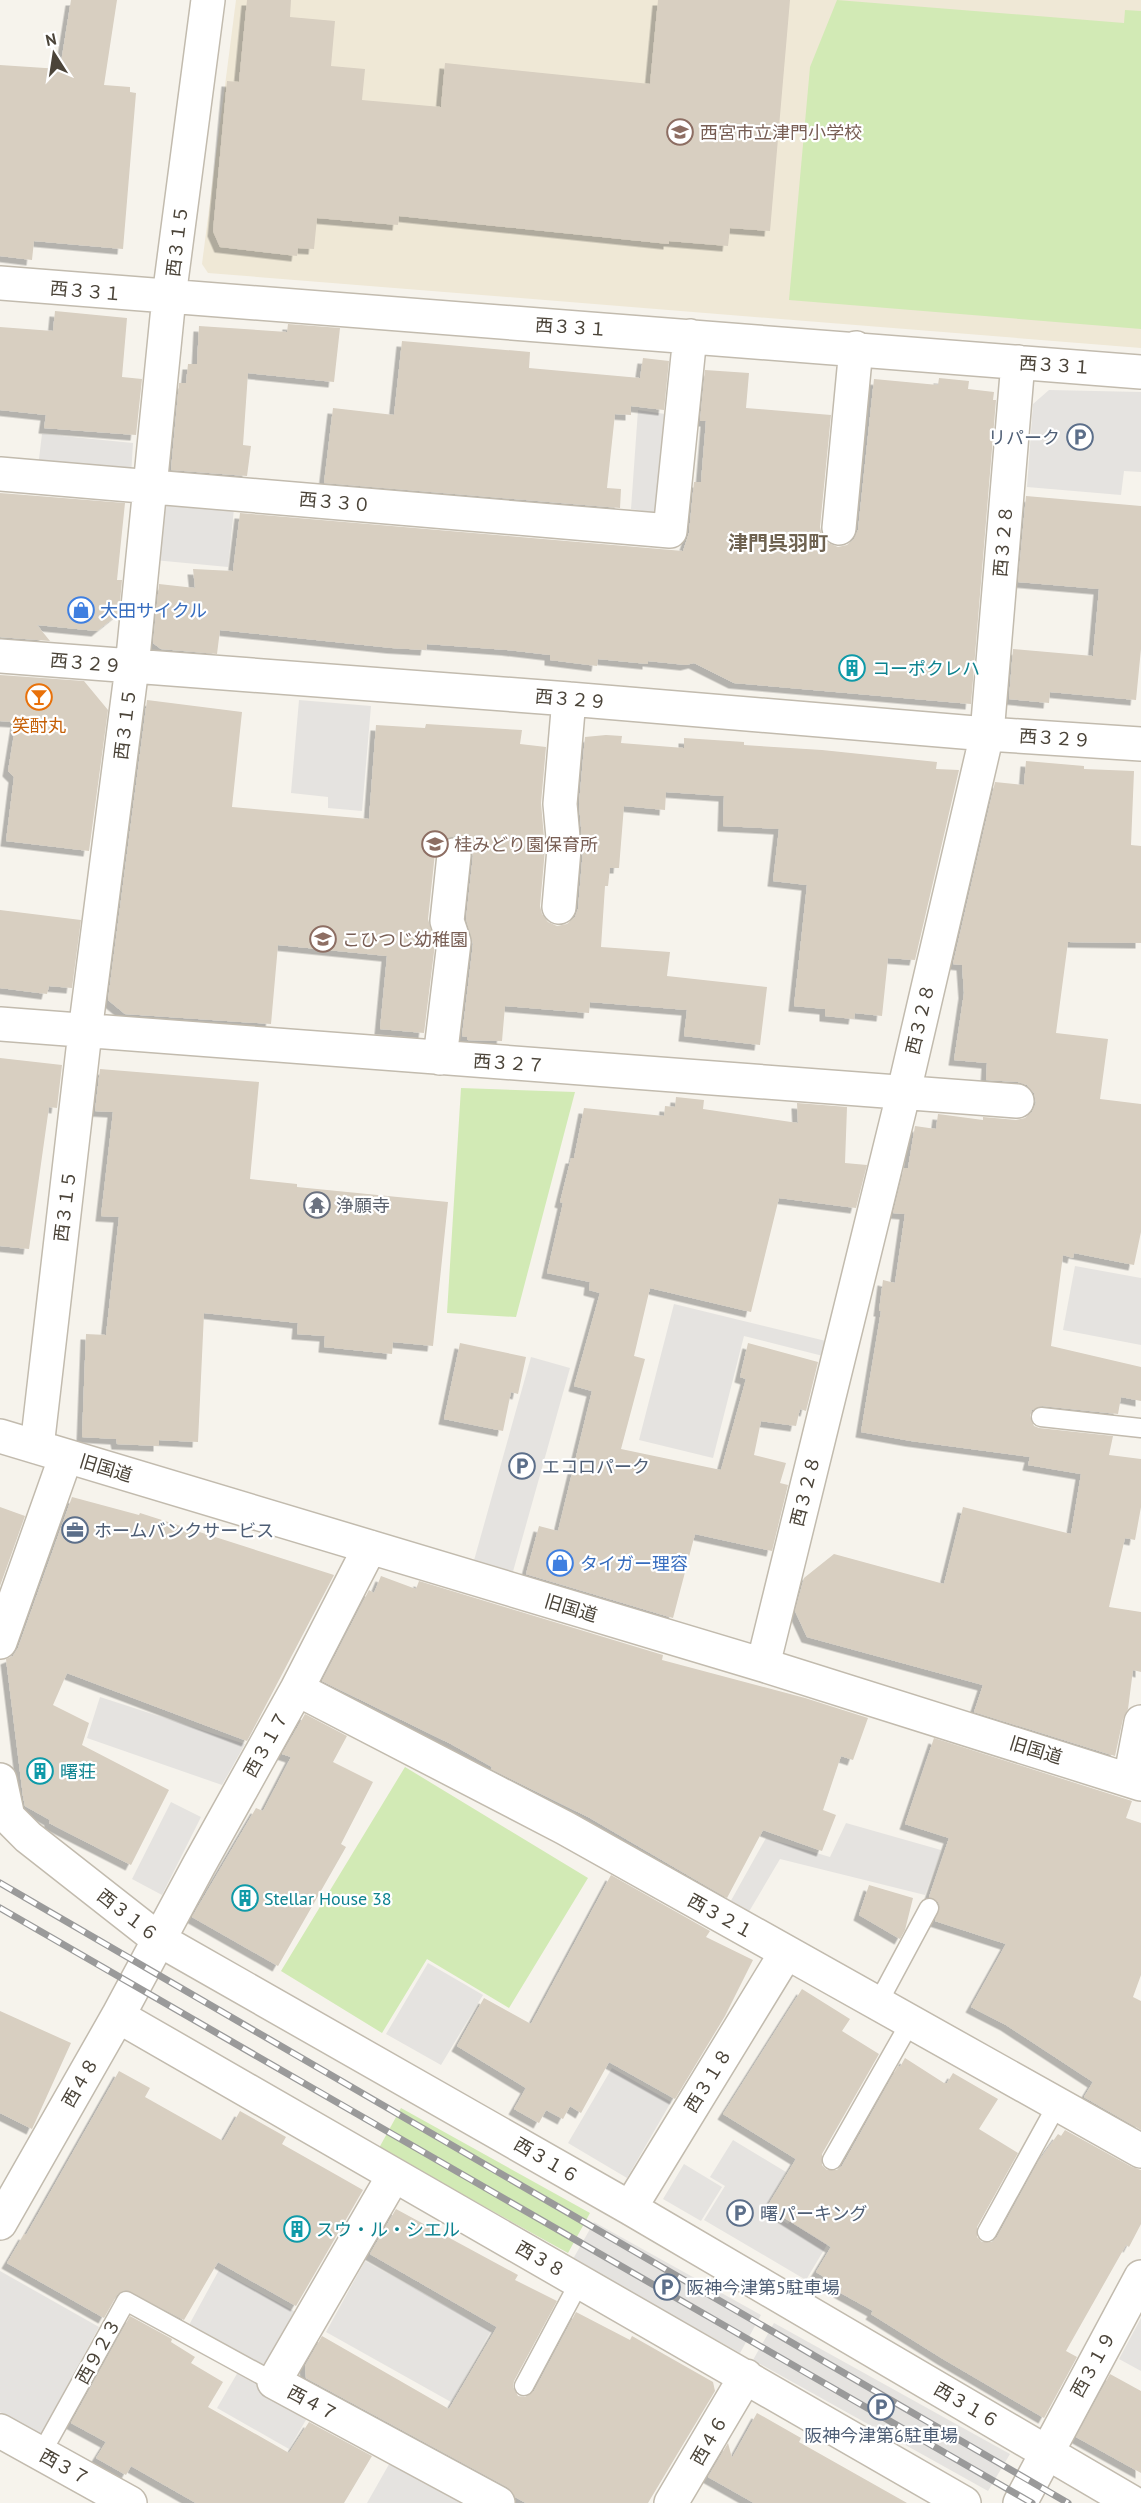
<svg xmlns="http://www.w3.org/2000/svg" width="1141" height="2503" viewBox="0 0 1141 2503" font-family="'PT Sans','Noto Sans JP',sans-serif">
<defs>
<filter id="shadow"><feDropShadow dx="-5.5" dy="5.5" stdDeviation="0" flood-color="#0004"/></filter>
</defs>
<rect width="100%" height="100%" fill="#f6f3ec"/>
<path fill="#efe8d6" d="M236,0H1141V348L208,273L202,264Z"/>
<path fill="#d2eab5" d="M837,0L1124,23L1125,10L1141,11V329L789,300L810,67Z
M461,1088L575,1092L516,1317L447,1313Z
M405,1767L588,1878L509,2008L427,1959L382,2033L281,1971Z
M401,2108L590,2213L568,2253L379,2148Z"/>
<path fill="#e5e3e0" d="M1049,390L1141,392V472L1124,471L1121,495L1027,487L1033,404Z
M638,410L672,415L660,514L631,509Z
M42,434L133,443L131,476L38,467Z
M162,492L235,499L228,567L154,560Z
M299,700L371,706L362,811L328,808V797L291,793Z
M1075,1266L1141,1278V1345L1063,1330Z
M674,1304L826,1341L823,1356L744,1336L713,1458L639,1440Z
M531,1357L570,1368L512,1575L473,1564Z
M100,1697L245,1744L222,1785L87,1738Z
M171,1802L201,1817L162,1895L132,1879Z
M846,1823L941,1850L925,1895L780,1859L747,1915L728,1906L766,1838L830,1857Z
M428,1963L483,1995L441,2065L386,2034Z
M612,2068L671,2102L627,2178L568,2143Z
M733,2140L786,2172L764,2209L788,2224L806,2196L843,2218L806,2280L704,2220L725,2186L710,2177Z
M684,2164L722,2187L701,2221L663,2199Z
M594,2222L761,2315L740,2353L573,2259Z
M365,2261L491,2331L451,2402L326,2332Z
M219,2270L301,2315L270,2370L189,2325Z
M0,2271L99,2327L41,2434L0,2412Z
M1141,2318V2371L1119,2359Z
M774,2323L1010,2454L988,2491L753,2360Z
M238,2372L310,2413L289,2449L217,2408Z
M392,2459L471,2503H367Z"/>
<path fill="#d8cfc1" filter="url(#shadow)" d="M71,0H117L104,85L130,87V92L136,93L123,249L34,241L32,260L0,256V65L60,69Z
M247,0H291L290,17L335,21L331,66L365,69L362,100L441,107L445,63L650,84L658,0H790L770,231L730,228L728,246L669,241V244L399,216L398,225L317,218L314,249L298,248L297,256L220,247L213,231L227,81L239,82Z
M55,311L127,318L122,377L142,379L136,435L44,428L46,415L0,410V327L53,331Z
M288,324L340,328L334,382L248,373L243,445L251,446L247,476L171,470L179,383H186L188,364H197L199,326L287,332Z
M402,341L530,352L529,368L640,378L643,358L669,361L664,410L631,406V415L615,414L607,488L621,489L620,508L324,483L333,408L394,415Z
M705,370L749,373L746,408L831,415L820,527L822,535L828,543L838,547L847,545L854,539L858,530L874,379L938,385L939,378L969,381L968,389L994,392L993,400H996L971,704L734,683L694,663L686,665L648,661V664L598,659L597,666L550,660V655L507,650L427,644L426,650L392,648L220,630L217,654L161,649L153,643L159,584L195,588L193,569L233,571L240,513L683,551L689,533L694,482H701L706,421H700Z
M0,493L125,503L117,580H122L119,613L97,631L37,625L50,641L0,637Z
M1026,496L1141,506V649L1136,700L1050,692L1049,703L1009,699L1013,649L1093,656L1099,589L1018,582Z
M0,675L84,681L108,710L89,851L6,841L14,777L8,771L16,722L0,721Z
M147,700L242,712L232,807L369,819L376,725L425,728L426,724L522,730L520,744L546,747L541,803L545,849L540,906L542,914L548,922L557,926L567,924L575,917L578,909L583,850L579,804L585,737L606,735L622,736L621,743L684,748V738L744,742V745L822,750L937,762L936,769L959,770L915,960L888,958L882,1016L855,1013L854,1019L825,1016V1009L794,1006L807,885L773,881L779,829L723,826L724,796L666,792L665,810L624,806L619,868H610L608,886H605L601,947L670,952L667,976L767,987L760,1045L684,1036L687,1010L590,1002L589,1013L505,1006L502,1041L467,1040V1037L462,1036L473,944L466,919L473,856L471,847L465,840L455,836L446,838L439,844L435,853L428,919L435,944L424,1033L380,1029L387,956L278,945L271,1024L125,1014L108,1000Z
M1026,761L1084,766V769L1134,771L1131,845L1141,846V943L1068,942L1056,1033L1108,1039L1100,1099L1141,1104V1232L1134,1265L1074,1253L1073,1258L1063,1255L1051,1346L1141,1367V1401L1121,1397L1118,1414L1042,1406L1032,1410L1030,1416L1034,1426L1039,1428L1113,1436L1109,1455L1141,1459V1507L1135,1540L1125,1538L1109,1607L1141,1612V1672L1133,1670L1128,1709L1123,1719L1115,1756L974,1712L983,1685L807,1637L795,1611L804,1578L834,1554L944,1584L963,1507L1071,1534L1081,1474L1028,1465L1030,1457L911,1441L861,1432L881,1311H879L883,1280L895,1283L905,1214L893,1213L904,1168H908L915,1126L936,1129L938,1114L983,1120V1117L1016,1120L1025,1118L1032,1112L1036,1103L1034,1093L1027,1085L1018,1082L986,1080L987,1063L954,1060L964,993L962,965L953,964L995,782L1024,785Z
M0,910L81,920L72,988L49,986L47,994L0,988Z
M0,1058L62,1065L57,1108L49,1107L29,1249L0,1246Z
M100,1069L259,1082L250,1179L297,1184V1187L448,1202L433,1346L393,1342L392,1354L324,1347L325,1336L297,1334L298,1323L204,1313L198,1442L159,1440V1446L117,1444L116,1439L82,1437L86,1334L106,1335L119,1217L101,1216L113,1112L95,1111Z
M676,1097L704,1100L703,1109L798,1123L797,1103L847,1107L845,1163L867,1165L856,1208L779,1198L751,1312L650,1288L634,1356L645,1359L621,1449L721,1470L746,1379L740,1377L748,1343L818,1362L806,1411L800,1409L796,1426L761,1421L754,1455L786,1463L780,1483L788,1485L772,1551L695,1534L673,1618L526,1574L539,1526L558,1531L592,1391L574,1386L600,1293L589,1290L590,1282L547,1273L563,1203L560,1202L571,1158H574L584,1108L664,1116L665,1106L675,1107Z
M460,1343L526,1357L518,1394L511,1392L503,1431L444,1419Z
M72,1497L139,1515L140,1513L334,1575L247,1741L67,1673L53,1705L89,1723L82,1745L169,1790L131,1865L49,1823L50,1820L25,1806L23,1796L6,1659L13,1656L18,1648Z
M0,1507L25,1516L0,1586Z
M381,1576L416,1589L419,1581L663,1655L662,1660L805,1698L868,1718L853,1760L841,1756L823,1810L836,1815L822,1851L763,1830L727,1898L590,1818L491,1769L492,1767L451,1744L322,1681L369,1590L374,1593Z
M305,1714L347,1736L333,1762L373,1782L341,1844L346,1847L278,1966L192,1917L256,1808L263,1811L291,1757L282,1754Z
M934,1738L1132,1801L1126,1818L1141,1823V1975L1133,1997L1141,2001V2130L1084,2097L1093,2082L1006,2025L971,2007L1006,1944L935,1921L940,1907L938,1902L929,1897L949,1838L905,1824Z
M611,1875L710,1931L706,1937L753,1960L725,2016L675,2099L609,2062L581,2113L570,2106L563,2119L546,2110L539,2123L514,2109L526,2088L457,2046L484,1998L531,2024Z
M869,1885L913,1898L905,1930L900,1939L859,1915Z
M802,1989L850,2019L842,2031L879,2054L822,2154V2165L827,2170H837L842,2166L898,2066L900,2067L905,2058L944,2083H947L953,2073L998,2099L979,2129L1018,2153L977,2227V2237L982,2242H992L997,2237L1038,2162L1058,2134L1061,2136L1065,2130L1132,2167L1141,2170V2224L1129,2247L1126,2245L1066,2351L1077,2357L1044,2418L943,2359L871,2314L873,2311L839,2292L842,2288L816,2272L831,2247L767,2207L796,2159L723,2114Z
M0,2011L71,2043L32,2129L0,2113Z
M119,2071L150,2088L145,2097L223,2141L240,2111L286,2137L282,2144L363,2190L296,2306L218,2262L184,2320L126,2290L117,2295L104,2318L7,2263L24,2234L26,2235Z
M396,2209L518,2275L515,2280L557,2301L514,2381L513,2387L518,2396L525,2397L534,2391L576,2312L630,2340L632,2336L713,2382L715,2391L648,2503H526L515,2497L507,2487L306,2378L305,2366L322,2336L449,2409L497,2327L370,2254Z
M130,2316L172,2339L171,2342L195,2357L191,2363L223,2382L208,2407L289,2453L309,2422L372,2456L344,2503H196L131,2466L126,2475L96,2458L106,2442L71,2423Z
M1110,2374L1141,2391V2473L1076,2437Z
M757,2413L801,2438L799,2442L907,2503H754L708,2477L728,2443L732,2458Z"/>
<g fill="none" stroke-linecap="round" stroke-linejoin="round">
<g stroke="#c2bbae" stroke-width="21">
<path id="service" d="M1041,1417L1141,1428
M878,2003L929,1908
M832,2160L911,2021
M987,2232L1058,2103
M524,2386L580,2281
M41,2454L126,2301L274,2382"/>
</g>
<g stroke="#c2bbae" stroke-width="36">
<path id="minor" d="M0,283L1141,372
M0,474L670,531L690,336
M839,528L856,348
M0,656L569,699L987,734L1141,744
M559,907L564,849L560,804L569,699
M0,1024L1017,1101
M440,1058L454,942L447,921L454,855
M0,1436L763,1665L1141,1784
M37,1447L85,1032L132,667L169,297L208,0
M0,1642L66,1456
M763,1665L904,1091L987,734L1018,362
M297,1689L565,1828L1141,2151
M0,1780L8,1817L28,1837L158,1939L630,2208L1133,2503
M1130,1780L1141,1722
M118,2016L964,2503
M394,2175L274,2382L498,2503
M630,2208L786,1953
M0,2223L118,2016L199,1865L297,1689L370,1547
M0,2431L130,2503
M671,2503L746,2376
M1020,2503L1141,2277"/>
</g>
<use href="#service" stroke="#fff" stroke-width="18"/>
<use href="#minor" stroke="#fff" stroke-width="33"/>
<g stroke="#9a9a9a" stroke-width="7">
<path id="rail" d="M0,1883L1068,2503
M0,1908L1032,2503"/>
</g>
<use href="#rail" stroke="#fff" stroke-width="4.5" stroke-dasharray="14" stroke-linecap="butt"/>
</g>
<defs>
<g id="school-ring" transform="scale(1.35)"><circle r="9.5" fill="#fff" stroke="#8d6e63" stroke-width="1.5"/><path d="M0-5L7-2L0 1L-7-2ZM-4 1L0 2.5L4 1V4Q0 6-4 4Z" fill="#8d6e63"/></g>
<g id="parking-ring" transform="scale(1.35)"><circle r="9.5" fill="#fff" stroke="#5c6f8a" stroke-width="1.5"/><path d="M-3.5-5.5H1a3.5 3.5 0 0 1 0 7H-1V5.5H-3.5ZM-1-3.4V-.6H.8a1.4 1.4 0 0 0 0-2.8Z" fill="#5c6f8a"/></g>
<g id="shop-ring" transform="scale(1.35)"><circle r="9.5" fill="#fff" stroke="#3f7fe0" stroke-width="1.5"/><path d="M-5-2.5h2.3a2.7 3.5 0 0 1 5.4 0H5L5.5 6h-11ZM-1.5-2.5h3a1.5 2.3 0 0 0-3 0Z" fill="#3f7fe0"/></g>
<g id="building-ring" transform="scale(1.35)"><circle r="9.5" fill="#fff" stroke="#0f9aa8" stroke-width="1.5"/><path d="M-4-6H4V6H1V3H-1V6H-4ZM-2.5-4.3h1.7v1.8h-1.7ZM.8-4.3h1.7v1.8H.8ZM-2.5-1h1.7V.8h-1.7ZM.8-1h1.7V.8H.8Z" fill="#0f9aa8"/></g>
<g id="bar-ring" transform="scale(1.35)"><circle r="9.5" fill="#fff" stroke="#e8710a" stroke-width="1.5"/><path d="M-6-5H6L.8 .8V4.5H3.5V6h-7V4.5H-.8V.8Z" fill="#e8710a"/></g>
<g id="temple-ring" transform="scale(1.35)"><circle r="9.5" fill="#fff" stroke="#6b7280" stroke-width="1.5"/><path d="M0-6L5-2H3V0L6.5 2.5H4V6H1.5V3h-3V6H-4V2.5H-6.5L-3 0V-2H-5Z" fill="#6b7280"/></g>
<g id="office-ring" transform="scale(1.35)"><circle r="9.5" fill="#fff" stroke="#5c6f8a" stroke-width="1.5"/><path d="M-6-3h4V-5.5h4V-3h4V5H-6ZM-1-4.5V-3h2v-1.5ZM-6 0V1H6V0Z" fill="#5c6f8a"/></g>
</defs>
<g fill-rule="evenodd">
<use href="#school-ring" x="680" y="132"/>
<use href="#parking-ring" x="1080" y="437"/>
<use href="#shop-ring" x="81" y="610"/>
<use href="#building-ring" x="852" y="668"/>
<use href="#bar-ring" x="39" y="697"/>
<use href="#school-ring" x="435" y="844"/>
<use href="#school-ring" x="323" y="939"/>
<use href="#temple-ring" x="317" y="1205"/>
<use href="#parking-ring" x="522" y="1466"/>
<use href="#office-ring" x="75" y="1530"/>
<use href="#shop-ring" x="560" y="1563"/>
<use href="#building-ring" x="40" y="1771"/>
<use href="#building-ring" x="245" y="1898"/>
<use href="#parking-ring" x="740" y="2213"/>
<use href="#building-ring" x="297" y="2229"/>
<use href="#parking-ring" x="667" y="2287"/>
<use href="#parking-ring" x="881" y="2407"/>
</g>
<g text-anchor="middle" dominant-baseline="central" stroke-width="4.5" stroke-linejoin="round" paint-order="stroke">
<g font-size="18" fill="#785e54" stroke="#fff" text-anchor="start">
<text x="700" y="132">西宮市立津門小学校</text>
<text x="454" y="844">桂みどり園保育所</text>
<text x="342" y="939">こひつじ幼稚園</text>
</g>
<g font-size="18" fill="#4b4439" stroke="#fff">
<text transform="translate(177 241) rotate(-83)">西３１５</text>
<text transform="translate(86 291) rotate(5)">西３３１</text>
<text transform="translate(571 327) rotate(4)">西３３１</text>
<text transform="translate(1055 365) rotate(4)">西３３１</text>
<text transform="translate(335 502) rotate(5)">西３３０</text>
<text transform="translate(1003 541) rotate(-85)">西３２８</text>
<text transform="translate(86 663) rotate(5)">西３２９</text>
<text transform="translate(571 699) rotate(5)">西３２９</text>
<text transform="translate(125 724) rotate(-83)">西３１５</text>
<text transform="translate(1055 738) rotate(4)">西３２９</text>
<text transform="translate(920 1019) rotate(-77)">西３２８</text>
<text transform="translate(509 1063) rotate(4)">西３２７</text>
<text transform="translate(65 1206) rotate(-83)">西３１５</text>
<text transform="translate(106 1468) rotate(17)">旧国道</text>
<text transform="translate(805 1491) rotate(-76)">西３２８</text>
<text transform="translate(571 1608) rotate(17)">旧国道</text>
<text transform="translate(266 1744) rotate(-61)">西３１７</text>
<text transform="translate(1036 1750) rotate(17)">旧国道</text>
<text transform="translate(128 1915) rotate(38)">西３１６</text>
<text transform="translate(721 1916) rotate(29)">西３２１</text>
<text transform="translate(708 2080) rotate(-58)">西３１８</text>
<text transform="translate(80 2082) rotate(-60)">西４８</text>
<text transform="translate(547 2160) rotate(30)">西３１６</text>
<text transform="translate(541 2259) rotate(30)">西３８</text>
<text transform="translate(98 2351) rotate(-61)">西９２３</text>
<text transform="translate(1093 2364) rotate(-61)">西３１９</text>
<text transform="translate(313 2403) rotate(28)">西４７</text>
<text transform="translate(967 2405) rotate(30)">西３１６</text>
<text transform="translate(709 2440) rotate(-60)">西４６</text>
<text transform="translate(65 2467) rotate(29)">西３７</text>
</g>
<g font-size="18" fill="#4e5e75" stroke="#fff" text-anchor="start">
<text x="1060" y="437" text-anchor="end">リパーク</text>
<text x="542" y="1466">エコロパーク</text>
<text x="94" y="1530">ホームバンクサービス</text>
<text x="760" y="2213">曙パーキング</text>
<text x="686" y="2287">阪神今津第5駐車場</text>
<text x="881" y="2435" text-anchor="middle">阪神今津第6駐車場</text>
</g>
<g font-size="18" fill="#366cbe" stroke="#fff" text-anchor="start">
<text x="100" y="610">大田サイクル</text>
<text x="580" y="1563">タイガー理容</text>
</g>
<g font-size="18" fill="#0d838f" stroke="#fff" text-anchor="start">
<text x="872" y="668">コーポクレハ</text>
<text x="60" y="1771">曙荘</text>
<text x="264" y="1898">Stellar House 38</text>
<text x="316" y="2229">スウ・ル・シエル</text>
</g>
<g font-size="18" fill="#c56008" stroke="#fff">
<text x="39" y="725">笑酎丸</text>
</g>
<g font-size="18" fill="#5b616d" stroke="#fff" text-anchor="start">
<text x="336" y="1205">浄願寺</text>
</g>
<g font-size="20" font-weight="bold" fill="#6e6250" stroke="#fff">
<text x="778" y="543">津門呉羽町</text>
</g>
</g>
<g transform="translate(54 54) rotate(348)" stroke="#ffffff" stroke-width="4.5" paint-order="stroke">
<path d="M0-4.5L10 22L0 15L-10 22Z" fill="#4b4439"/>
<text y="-9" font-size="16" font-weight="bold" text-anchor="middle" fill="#4b4439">N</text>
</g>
</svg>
